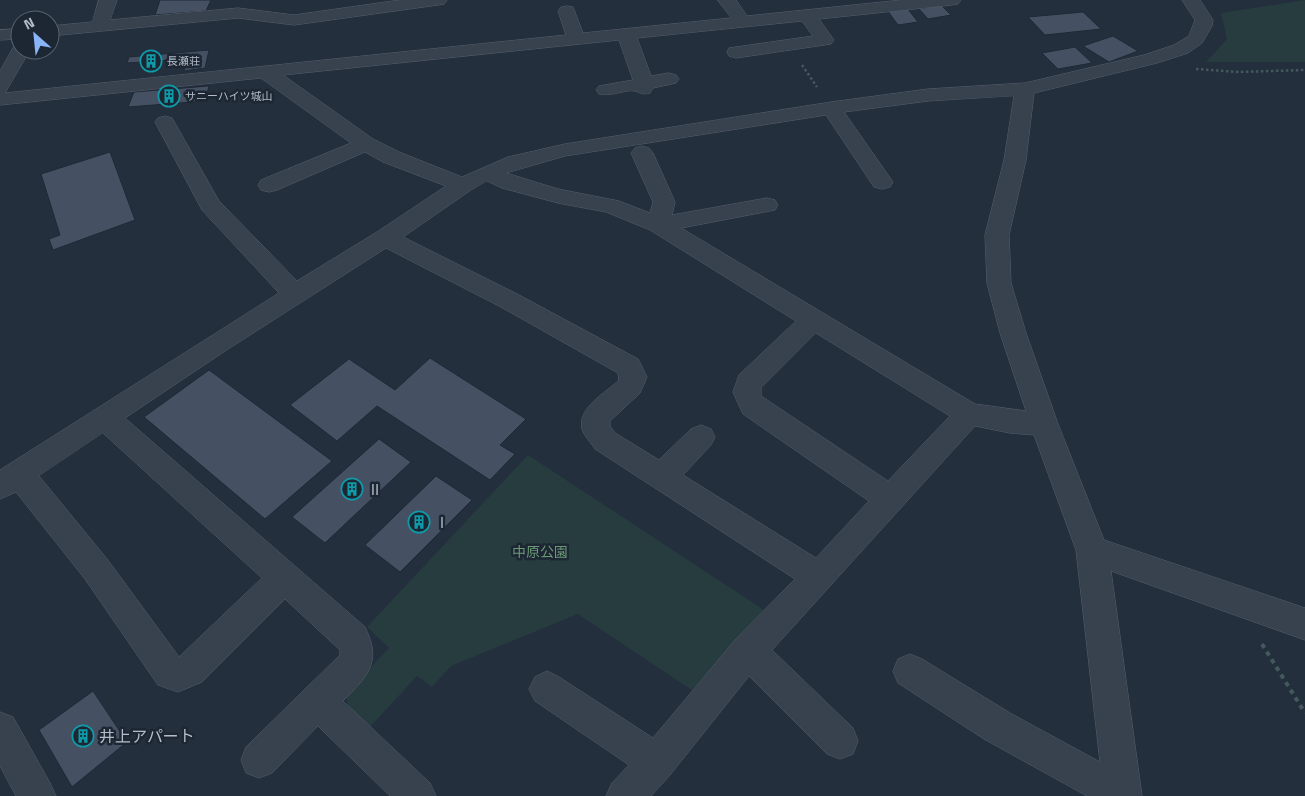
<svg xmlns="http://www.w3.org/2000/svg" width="1305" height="796" viewBox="0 0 1305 796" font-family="'Titillium Web','Noto Sans JP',sans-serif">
<rect width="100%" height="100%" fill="#242f3e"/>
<path fill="#263c3f" d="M1305,0V62H1206L1227,39L1221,13Z
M528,455L764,610L692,690L578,614L451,666L432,687L417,676L370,727L349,713L346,693L389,648L367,627Z"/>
<path fill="#455162" stroke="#1f2835" d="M160,0H211L206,11L155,15Z
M941,5L951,15L928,19L919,9Z
M907,8L918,22L898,25L887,10Z
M1083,12L1101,29L1045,35L1028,17Z
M1113,36L1138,51L1109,62L1083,46Z
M1075,47L1092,63L1058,69L1042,53Z
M209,50L205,68L184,71L187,59L127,63L129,57Z
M209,86L205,101L128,107L134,92Z
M110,152L135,220L53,250L49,239L60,235L41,174Z
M430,358L526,419L500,445L515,454L490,480L377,406L337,441L290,405L349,359L395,390Z
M209,370L332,461L265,519L144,417Z
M379,439L411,462L325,543L292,517Z
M436,476L472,500L400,572L365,545Z
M93,691L127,742L72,787L39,730Z"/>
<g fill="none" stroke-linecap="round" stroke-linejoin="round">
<g stroke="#565f6c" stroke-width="1">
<path id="minor" d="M99,0H117L110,20L238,8L294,15L400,0H447L444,4L438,5L294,25L238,18L50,36V26L92,22Z
M718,0H736L747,16L902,0H961L958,4L952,5L819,19L834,40L831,44L736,58L729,56L727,52L729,48L813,36L802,21L637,38L651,76L669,73L676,75L679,79L676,83L653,88L650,93C643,95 641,93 635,91C626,89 611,97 599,94L596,90L599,86L633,80L619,40L283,75L373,139L399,152L462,177L508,157L565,144L831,102L928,89L1025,83L1144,55L1174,45L1189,36L1195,20L1182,0H1200L1213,20L1212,26L1202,43L1188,53L1157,63L1034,93L1026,160L1009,235L1011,283L1026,333L1058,424L1104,540L1305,608V640L1111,571L1142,796H1087L984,739L898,683L893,671L898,659L910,654L922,659L1010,713L1100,762L1076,550L1034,435L1010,433L975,426L772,650L853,728L858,741L853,754L840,759L827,754L749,676L670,775L651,796H606L612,783L629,765L535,701L529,689L535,677L547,671L559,677L653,738L736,639L795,579L595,449C591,443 584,436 582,429C577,407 606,393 619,380L618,373L501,307L386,248L225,351L125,418L365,627C383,663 367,676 343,701L430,783L436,796H390L318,726L272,773L259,778L246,773L241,760L246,747L340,655V650L285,599L202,682L178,692L158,685L85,579L16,492L0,499V470L279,293L202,210L155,122L158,118L165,116L172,118L219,201L297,281L377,232L446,186L383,162L365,152L277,190L269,192L261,190L258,185L261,180L351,143L261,78L0,105V71L14,46L20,45V50H30L5,93L566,35L558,11L561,7L567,6L573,7L583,33L731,18ZM1014,96L1004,160L985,235L987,283L1000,333L1026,411L975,404L681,228L775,210L778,205L775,200L767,198L672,215L675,202L653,153L649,148L642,146L635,148L631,153L653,202L650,213L619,201L558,189L506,173L565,156L826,115L874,187L882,189L890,187L893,182L844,112L928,101ZM487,181L502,188L558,203L606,212L650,230L796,321L739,375L733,392L743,414L869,501L816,558L683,475L711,445L715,437L711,429L701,425L691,429L659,460L615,433L610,426V421L640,393L647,377L638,359L519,295L403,237L471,190ZM816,333L950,416L888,481L761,396V388ZM103,433L262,578L179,657L107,559L39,476Z
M20,29V39L0,40V30Z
M0,712L13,717L50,783L56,796H16L0,766Z"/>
</g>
<path stroke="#44595c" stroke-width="2.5" stroke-dasharray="2.5 2.5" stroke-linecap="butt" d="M802,65L817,87
M1196,69L1238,72L1305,70"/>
<path stroke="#44595c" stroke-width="4" stroke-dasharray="4.5 4.5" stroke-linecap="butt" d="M1262,644L1305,713"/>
<use href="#minor" fill="#38414e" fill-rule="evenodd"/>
</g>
<defs>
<g id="building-ring" transform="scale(1.125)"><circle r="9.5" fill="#1d2633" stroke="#0f9aa8" stroke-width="1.5"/><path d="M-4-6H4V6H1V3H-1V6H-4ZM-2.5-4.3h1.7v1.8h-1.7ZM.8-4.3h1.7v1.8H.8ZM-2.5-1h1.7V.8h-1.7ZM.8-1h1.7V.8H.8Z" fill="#0f9aa8"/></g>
</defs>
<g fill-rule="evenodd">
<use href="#building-ring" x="151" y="61"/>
<use href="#building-ring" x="169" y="96"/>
<use href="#building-ring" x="352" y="489"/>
<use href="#building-ring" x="419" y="522"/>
<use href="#building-ring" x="83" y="736"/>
</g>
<g text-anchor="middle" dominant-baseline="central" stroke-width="5" stroke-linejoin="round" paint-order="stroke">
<g font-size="11" fill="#b4bcc9" stroke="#1d2633" text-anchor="start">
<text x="167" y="61">長瀬荘</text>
<text x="185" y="96">サニーハイツ城山</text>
</g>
<g font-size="14" fill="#b4bcc9" stroke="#1d2633" text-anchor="start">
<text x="368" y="489">Ⅱ</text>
<text x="435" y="522">Ⅰ</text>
</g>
<g font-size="14" fill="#6b9a76" stroke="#1d2633">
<text x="540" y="551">中原公園</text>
</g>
<g font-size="16" fill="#b4bcc9" stroke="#1d2633" text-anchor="start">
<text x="99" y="736">井上アパート</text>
</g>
</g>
<g transform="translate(35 35) rotate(333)"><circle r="24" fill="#1d2633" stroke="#59626f"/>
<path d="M0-4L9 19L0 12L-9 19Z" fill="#8ab4f8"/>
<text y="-8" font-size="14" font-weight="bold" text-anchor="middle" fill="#b4bcc9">N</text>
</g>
</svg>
